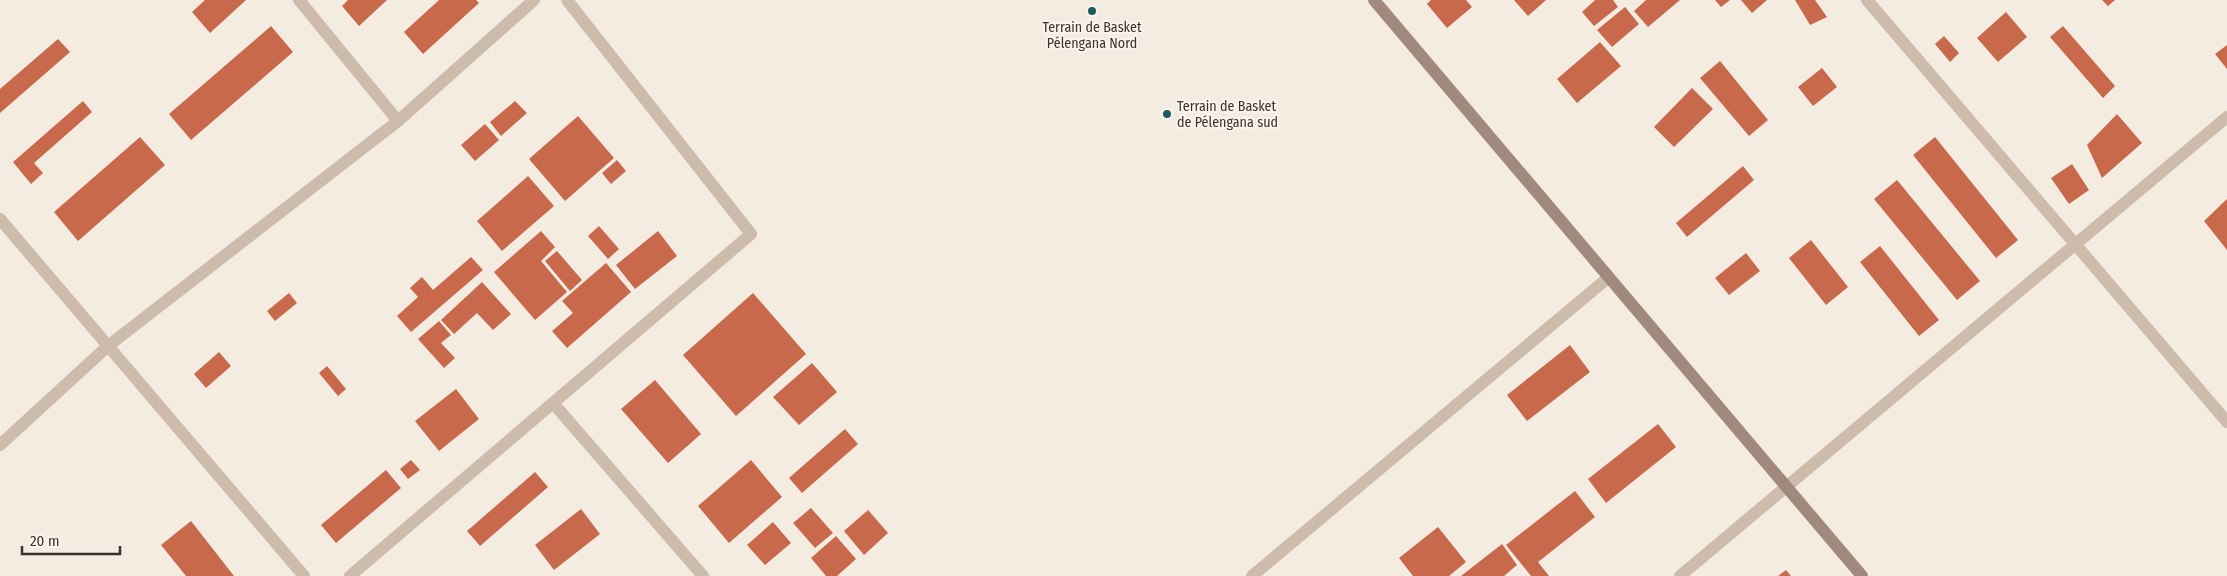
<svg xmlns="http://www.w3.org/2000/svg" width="2227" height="576" viewBox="0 0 2227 576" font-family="'Fira Sans Condensed',sans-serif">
<rect width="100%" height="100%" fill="#f4ebe1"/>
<path fill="#c8694b" d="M205,0H246L210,33L192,12Z
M348,0H387L359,26L342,6Z
M439,0H476L479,3L423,54L404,32Z
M1431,0H1466L1472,7L1447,28L1427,4Z
M1514,0H1546L1528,16Z
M1595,0H1613L1618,7L1594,26L1582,12Z
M1646,0H1680L1648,27L1634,11Z
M1715,0H1730L1721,7Z
M1741,0H1767L1752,13Z
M1795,0H1815L1827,17L1810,25Z
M2102,0H2115L2108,6Z
M1625,7L1639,24L1612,47L1597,30Z
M2006,12L2027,37L1998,62L1977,38Z
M271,26L293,52L191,140L169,114Z
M2063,26L2115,86L2103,98L2050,37Z
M1944,36L1959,53L1950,62L1935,44Z
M58,39L70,52L0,113V89Z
M1600,42L1621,66L1577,103L1557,79Z
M2227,45V69L2215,54Z
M1720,61L1768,120L1749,136L1700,78Z
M1822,68L1837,87L1813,106L1798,87Z
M1692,88L1713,109L1674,147L1654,127Z
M83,101L92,112L34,163L43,173L31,184L13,162Z
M515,101L527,113L501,136L490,122Z
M2117,114L2142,143L2102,178L2087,145Z
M578,116L614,158L565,201L529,159Z
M485,124L499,140L475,161L461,145Z
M140,137L165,165L78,241L54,212Z
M1935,137L2018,240L1996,258L1913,155Z
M617,160L626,171L611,184L602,173Z
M2072,164L2089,190L2069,204L2051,178Z
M1743,166L1754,180L1687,237L1676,223Z
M528,176L554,206L502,251L477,221Z
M1897,180L1980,281L1957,300L1874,199Z
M2227,199V250L2204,221Z
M599,226L619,249L608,259L588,236Z
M541,231L555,247L541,261L567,292L535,320L494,272Z
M658,231L677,256L635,289L616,265Z
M1811,240L1848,287L1826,305L1789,258Z
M1880,246L1939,320L1919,336L1860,262Z
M557,251L582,280L570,291L545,261Z
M1746,253L1760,271L1729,295L1715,278Z
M471,257L483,270L411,332L397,316L418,297L410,288L422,277L433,290Z
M606,263L631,292L567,348L552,331L573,313L562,301Z
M482,282L511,314L493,330L477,313L454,334L441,320Z
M289,293L297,303L275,321L267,311Z
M753,293L806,354L736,416L683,355Z
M439,321L451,335L441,343L455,358L444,368L418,339Z
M1570,345L1590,372L1527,421L1507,395Z
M219,352L231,366L206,388L194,374Z
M812,363L837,392L799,425L773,397Z
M327,366L346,389L338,396L319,373Z
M655,380L701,434L668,463L621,409Z
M456,389L479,419L439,451L415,421Z
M1658,424L1676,447L1606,503L1588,479Z
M845,429L858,444L802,493L789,478Z
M411,460L420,470L408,479L400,469Z
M751,460L782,497L729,543L698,506Z
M386,470L401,488L336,543L321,525Z
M535,472L548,487L480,546L467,531Z
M1575,491L1595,517L1538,562L1549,576H1531L1506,545Z
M811,508L833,533L815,548L793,523Z
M581,509L600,534L554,570L535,545Z
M868,510L888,533L864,555L844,531Z
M191,521L234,576H186L161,545Z
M773,522L791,543L765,565L747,545Z
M1438,527L1466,562L1449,576H1413L1399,558Z
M836,536L856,559L837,576H826L811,558Z
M1502,544L1517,565L1504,576H1461Z
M1786,570L1791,576H1778Z"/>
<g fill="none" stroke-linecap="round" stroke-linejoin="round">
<path stroke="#cdbbac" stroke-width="12" d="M299,0L398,121
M1867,0L2227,422
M0,219L304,576
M553,403L703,576
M0,445L108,346L398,121L534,0
M350,576L751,234L567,0
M1252,576L1609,277
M1680,576L2227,117"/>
<path stroke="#a18a7d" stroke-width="12" d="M1374,0L1862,576"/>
</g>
<g fill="#1f5a5e" stroke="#fbf5ee" stroke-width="2">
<circle cx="1092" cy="11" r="5"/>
<circle cx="1167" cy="114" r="5"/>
</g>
<g text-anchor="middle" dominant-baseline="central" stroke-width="4" stroke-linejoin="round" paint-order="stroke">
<g font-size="14" fill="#3b302b" stroke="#fbf5ee">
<text x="1092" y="27">Terrain de Basket<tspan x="1092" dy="16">Pélengana Nord</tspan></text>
<text x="1177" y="106" text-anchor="start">Terrain de Basket<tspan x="1177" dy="16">de Pélengana sud</tspan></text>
</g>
</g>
<path d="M22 546v8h98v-8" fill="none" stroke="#3b302b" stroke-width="2.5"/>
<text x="30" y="546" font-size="15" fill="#3b302b" stroke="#fbf5ee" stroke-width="4" paint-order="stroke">20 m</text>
</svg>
